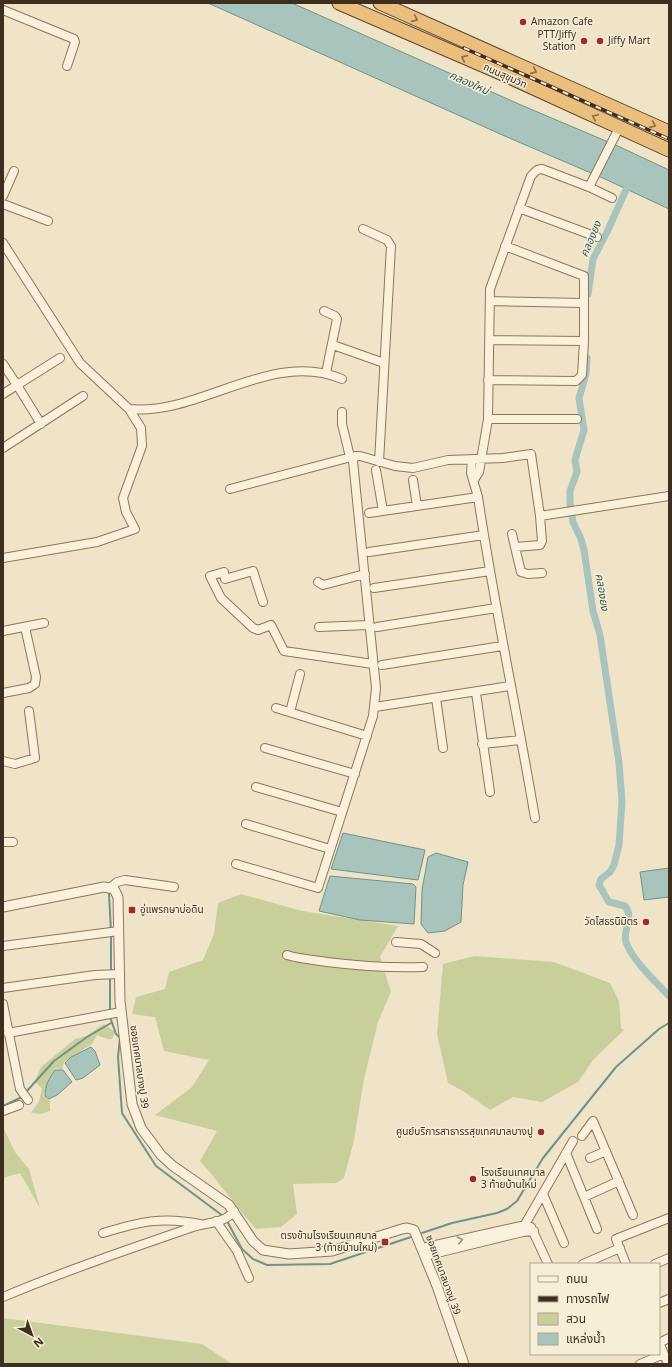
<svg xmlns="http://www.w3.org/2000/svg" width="672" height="1367" viewBox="0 0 672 1367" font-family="Georgia,'Noto Sans Thai',serif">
<rect width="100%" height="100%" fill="#f0e4c8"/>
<path fill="#c9cf9b" d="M241,894L302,911L398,926L380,957L391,992L378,1022L364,1079L354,1140L344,1178L336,1183L293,1184L297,1214L281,1227L256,1229C236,1207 220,1183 200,1161L217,1131L155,1115L192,1087L209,1060L164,1051L155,1017L132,1014L136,997L165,989L169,972L203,960L214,934L218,903Z
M474,956L554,962L610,983L619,1001L621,1028L624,1030L594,1059L578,1082L542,1102L513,1097L490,1110L463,1091L448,1083L437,1034L443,964Z
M104,1024L115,1032L112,1039H107L97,1035L92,1044L64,1062L62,1069L55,1068L43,1095L50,1101V1111L41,1114L31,1113L39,1101L42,1089L35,1081L41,1067L75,1039L86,1036Z
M3,1127L15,1152L29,1169L40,1208L20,1173L3,1178Z
M3,1318L202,1344L232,1364H3Z"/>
<path fill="#a9c4bc" stroke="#6f938a" d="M208,3H292L521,105L620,147L669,170V209L605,179L507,137Z
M343,833L425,850L418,880L331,869Z
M436,853L468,862L463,885L461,922L445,931L428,933L421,924L422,890L428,857Z
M669,868V897L644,900L640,872Z
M330,876L413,884L416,887L414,924L360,920L319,911Z
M91,1047L95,1051L100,1065L83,1078L76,1080L65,1063L71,1057Z
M55,1070H63L72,1082L57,1095L49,1099L45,1096C45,1085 49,1079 55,1070Z"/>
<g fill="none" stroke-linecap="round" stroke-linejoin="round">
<path stroke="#6f938a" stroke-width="2" d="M109,894L111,931
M111,973V935
M110,1011V977
M110,1017L116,1034L120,1038L118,1057L122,1113L156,1166L223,1216
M26,1092L54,1061L87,1037L111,1023
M3,1106L22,1097
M227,1221L242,1249L253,1259L267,1265L330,1264L411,1237
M422,1233L452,1223L497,1213L507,1209L517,1201L543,1158L616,1067L659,1029L669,1023"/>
<path stroke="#a9c4bc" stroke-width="7" d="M588,294L593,259L607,232L630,181
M587,358L586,374L579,398L584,430L575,460L577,472L570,491V503L573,522L581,539L584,550L593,611L600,635L619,763L622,801L619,845L614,865L610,872L601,879L599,885L609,902L625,906C635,919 622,928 626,942C632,960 656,982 669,996"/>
<g stroke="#8d765c" stroke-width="10">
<path id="minor" d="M3,10L74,39L75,42L67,66
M589,187L612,198
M3,196L14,171
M3,204L48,221
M519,208L597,237
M363,229L387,240L391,246L379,462
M3,243L80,363L129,409L141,428L142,446L123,498L126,512L135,529L97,542L3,558
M490,301L584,303
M324,311L335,316L337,319L326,373
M490,340L584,341
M333,345L384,363
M3,364L17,385L60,358
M488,380L576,381L582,375L584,341V276L505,246
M3,394L17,385L41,424
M129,409C201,416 270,349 342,379
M342,412V424L350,457
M488,419H577
M3,448L83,396
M472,459L471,473L478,497C494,605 517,711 535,818
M376,470L383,511
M413,480L417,506
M474,480L479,472L488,419L490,289L531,176L537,170L542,169L589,187L619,128
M230,489L355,456
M369,513L478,497
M512,534L515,547L540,545L542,541L540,516L669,496
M515,547L521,572L528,574L542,573
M369,552L484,535
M318,582L323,585L365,574
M374,588L490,571
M263,602L253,571L225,579L224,572L210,576L221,598L253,628L258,630L271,625L284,651L373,664
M319,627L369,625
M377,627L496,608
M3,631L44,623
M382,665L502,646
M3,693L29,688L35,684L36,677L25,627
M476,693L490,792
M436,698L443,748
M375,707L510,686
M276,708L367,736
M290,712L300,674
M482,744L521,740
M265,748L355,774
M3,761L15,764L35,758L29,711
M256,787L342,812
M246,824L330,849
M3,842H13
M236,864L318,888L373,716L376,688L353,461L355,456H360L395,466L413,468L448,460L503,458L531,454L540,516
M111,887L117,882L125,880L174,887
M396,942L421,944L435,953
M3,946L119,931
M287,955C300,959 314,960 327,962C359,966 391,968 423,967
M3,988L95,975L120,974
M3,1004L20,1089L28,1100
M8,1033L121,1012
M3,1111L19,1105
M582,1136L593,1121L633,1215
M566,1153L597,1229
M590,1158L606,1151
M543,1194L564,1243
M584,1197L619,1181
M216,1221L237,1251L249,1278
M524,1226L573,1141
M103,1233C139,1222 162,1216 200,1224
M422,1248L521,1226L531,1227L548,1264
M425,1256L523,1232L534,1231
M583,1264L620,1248
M626,1264L616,1239L669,1218
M655,1264L669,1258
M3,1297C65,1271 129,1249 193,1227C208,1222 224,1224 234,1211
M659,1303L669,1299
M659,1342L668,1364
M659,1343L669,1338
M640,1364L664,1354"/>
</g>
<g stroke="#8d765c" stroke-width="11">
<path id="tertiary" d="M3,907L104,887L114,889L118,897L120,1001L132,1104L141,1128L161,1155L173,1166L229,1205L253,1241L263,1250L289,1254L332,1251L402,1229L407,1228L414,1230L437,1286L464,1364"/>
</g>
<g stroke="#5b4430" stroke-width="15">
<path id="trunk" d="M339,3L494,70L669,150
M380,3L669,132"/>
</g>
<use href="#minor" stroke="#faf1dc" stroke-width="8"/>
<use href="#tertiary" stroke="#faf1dc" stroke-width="9"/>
<use href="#trunk" stroke="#eabe7c" stroke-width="13"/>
<g stroke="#3d2e20" stroke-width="3.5">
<path id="rail" d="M464,48L669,139"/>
</g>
<use href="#rail" stroke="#f7eed8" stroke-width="2" stroke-dasharray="6" stroke-linecap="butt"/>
</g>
<defs><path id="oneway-chevron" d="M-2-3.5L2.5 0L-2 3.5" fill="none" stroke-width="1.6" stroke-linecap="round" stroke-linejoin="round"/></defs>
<g stroke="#8b6f49">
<use href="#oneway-chevron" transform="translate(415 19) rotate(24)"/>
<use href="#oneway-chevron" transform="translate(464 58) rotate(-156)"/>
<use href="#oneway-chevron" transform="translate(534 71) rotate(24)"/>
<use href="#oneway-chevron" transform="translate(595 117) rotate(-155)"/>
<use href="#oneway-chevron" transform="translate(653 125) rotate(24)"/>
</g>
<use stroke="#9c907e" href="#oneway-chevron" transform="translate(460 1240) rotate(-13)"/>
<g fill="#9e2a2b" stroke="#f7eed8" stroke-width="1.5">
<circle cx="523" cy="22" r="4"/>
<circle cx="584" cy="41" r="4"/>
<circle cx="600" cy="41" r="4"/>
<rect x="128" y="906" width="8" height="8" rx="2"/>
<circle cx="646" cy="922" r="4"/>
<circle cx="541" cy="1132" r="4"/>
<circle cx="473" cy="1179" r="4"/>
<rect x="381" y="1238" width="8" height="8" rx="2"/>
</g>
<g text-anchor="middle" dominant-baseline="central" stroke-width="3" stroke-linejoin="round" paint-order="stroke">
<g font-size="10" fill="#3d2e20" stroke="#f7eed8" text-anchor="start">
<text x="531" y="22">Amazon Cafe</text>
<text x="576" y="35" text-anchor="end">PTT/Jiffy<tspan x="576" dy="12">Station</tspan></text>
<text x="608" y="41">Jiffy Mart</text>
<text x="140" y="910">อู่แพรกษาบ่อดิน</text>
<text x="638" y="922" text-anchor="end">วัดโสธรนิมิตร</text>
<text x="533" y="1132" text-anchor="end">ศูนย์บริการสาธารรสุขเทศบาลบางปู</text>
<text x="481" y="1173">โรงเรียนเทศบาล<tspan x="481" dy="12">3 ท้ายบ้านใหม่</tspan></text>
<text x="377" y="1236" text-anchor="end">ตรงข้ามโรงเรียนเทศบาล<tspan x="377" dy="12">3 (ท้ายบ้านใหม่)</tspan></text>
</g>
<g font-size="10" fill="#3d2e20" stroke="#f7eed8">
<text transform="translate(505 76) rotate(24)">ถนนสุขุมวิท</text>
<text transform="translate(139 1067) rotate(82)">ซอยเทศบาลบางปู 39</text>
<text transform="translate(443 1275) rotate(70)">ซอยเทศบาลบางปู 39</text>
</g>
<g font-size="11" font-style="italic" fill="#2f5d5a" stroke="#f7eed8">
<text transform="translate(469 83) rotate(24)">คลองใหม่</text>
<text transform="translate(591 239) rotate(-67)">คลองยง</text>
<text transform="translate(602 592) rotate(81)">คลองยง</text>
</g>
</g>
<rect width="672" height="1367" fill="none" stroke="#3d2e20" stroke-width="8"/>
<rect x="530" y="1263" width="130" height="92" fill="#f7eed8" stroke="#ada18e"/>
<rect x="538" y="1276" width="20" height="6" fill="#faf1dc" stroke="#ada18e"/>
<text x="566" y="1283" font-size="12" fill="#3d2e20">ถนน</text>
<rect x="538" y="1296" width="20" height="6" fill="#3d2e20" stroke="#ada18e"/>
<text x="566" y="1303" font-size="12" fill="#3d2e20">ทางรถไฟ</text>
<rect x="538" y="1313" width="20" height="12" fill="#c9cf9b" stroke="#ada18e"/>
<text x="566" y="1323" font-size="12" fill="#3d2e20">สวน</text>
<rect x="538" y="1333" width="20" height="12" fill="#a9c4bc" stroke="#ada18e"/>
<text x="566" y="1343" font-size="12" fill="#3d2e20">แหล่งน้ำ</text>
<g transform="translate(32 1335) rotate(139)" stroke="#f7eed8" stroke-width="3" paint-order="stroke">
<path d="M0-3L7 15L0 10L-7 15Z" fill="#3d2e20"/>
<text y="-6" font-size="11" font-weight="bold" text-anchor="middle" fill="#3d2e20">N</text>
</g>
</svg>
